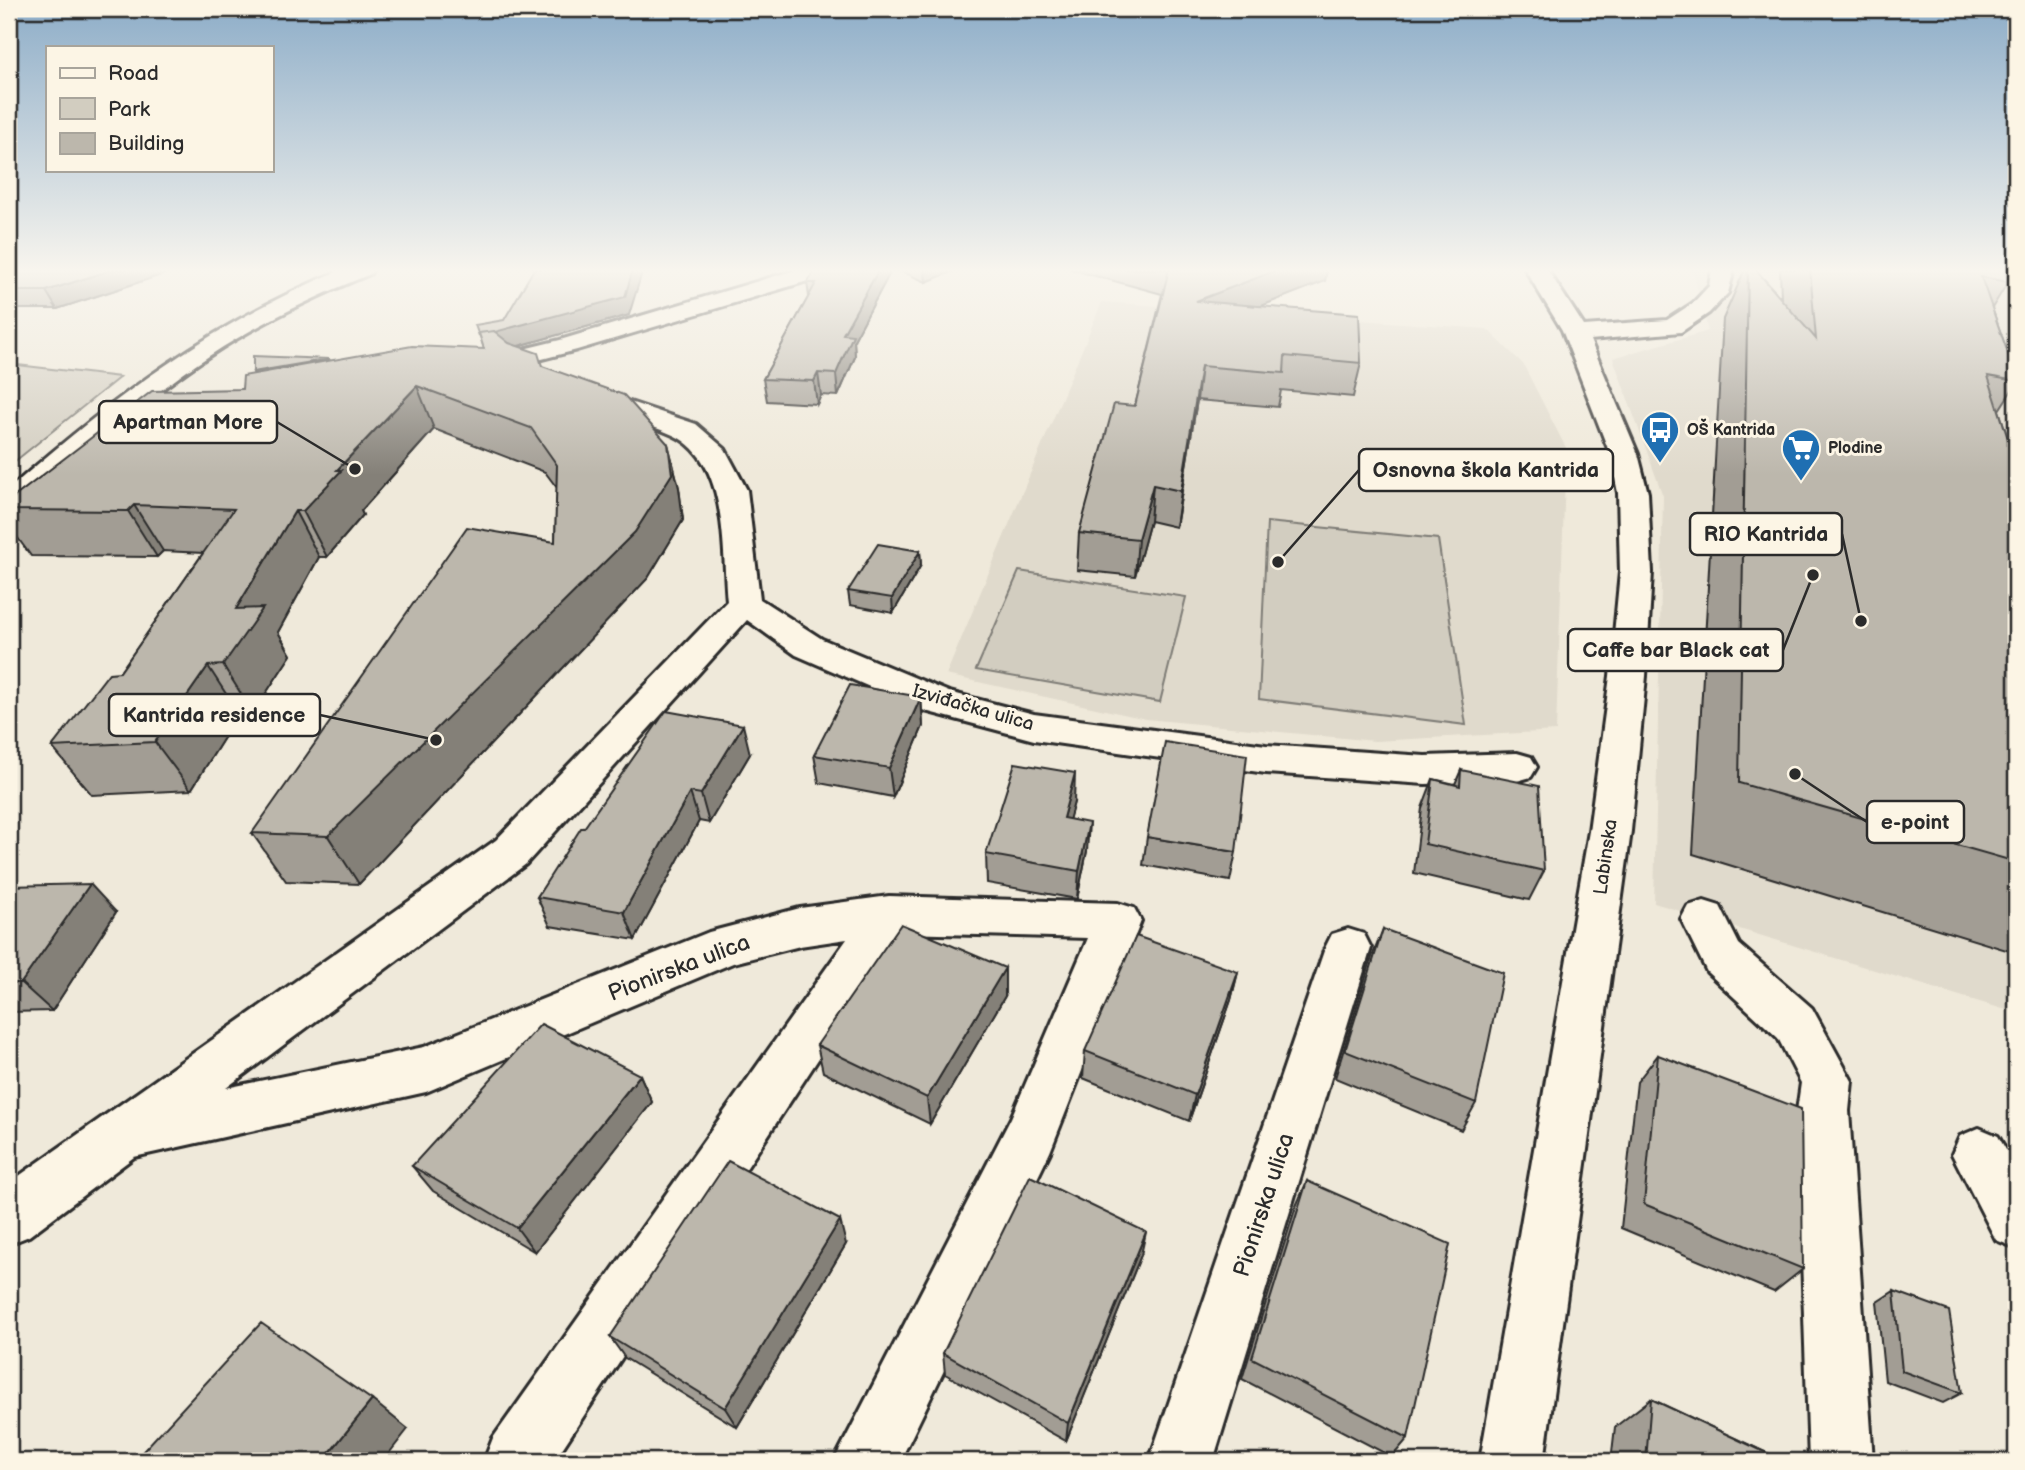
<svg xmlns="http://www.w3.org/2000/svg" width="2025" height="1470" viewBox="0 0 2025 1470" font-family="'Balsamiq Sans',sans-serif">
<rect width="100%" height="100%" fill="#efe9da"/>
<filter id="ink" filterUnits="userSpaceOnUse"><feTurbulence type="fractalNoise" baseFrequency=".0143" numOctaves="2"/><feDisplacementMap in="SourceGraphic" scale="14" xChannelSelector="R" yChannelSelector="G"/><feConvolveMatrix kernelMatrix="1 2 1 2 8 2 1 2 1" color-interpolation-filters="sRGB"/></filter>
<g filter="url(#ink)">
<path fill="#e0dacc" d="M1690,269H2016V1013L1654,903L1663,496L1613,358L1708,331L1694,275Z
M1102,302L1487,329L1523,364L1566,448L1556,731L1375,741L1146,719L946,675Z"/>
<path fill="#d2cdc0" stroke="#7e7c76" stroke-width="2" d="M9,364L120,377L9,466Z
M1267,522L1438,539L1466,725L1259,699Z
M1019,571L1186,597L1160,702L976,670Z"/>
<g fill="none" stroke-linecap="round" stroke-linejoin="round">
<g stroke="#2b2b2b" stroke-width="6">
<path id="minor" d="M799,269H834L831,274L577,350L487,373L478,370L474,365L478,360L560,340Z
M1525,269H1547L1584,326L1667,320L1693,303L1709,286L1712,269H1734L1728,293L1709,313L1681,332L1590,340L1638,454L1648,493L1652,572L1646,676L1631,831L1544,1461H1480L1589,831L1610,676L1620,572L1618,493L1610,454L1562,330Z
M591,389L696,424L725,449L747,490L760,599L822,639L949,692L1034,714L1266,745L1425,756L1517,753L1531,757L1537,767L1531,777L1517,781L1425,784L1266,773L1034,740L925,711L796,655L747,620L526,864L226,1088L424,1047L709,932L800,908L889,896L1118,903L1134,908L1141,921L1050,1152L900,1461H834L1011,1118L1088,938L901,933L554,1461H484L493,1438L847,939L800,946L733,963L426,1092L134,1157L29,1236L9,1244V1183L496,840L727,601C722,550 729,460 673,435C644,422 612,413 582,403L578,397L582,391Z
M1704,901L1720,906L1739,944L1812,1008L1852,1081L1849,1111L1873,1461H1809L1797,1111L1801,1083L1778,1038L1707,972L1681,919L1688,906Z
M1348,929L1364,934L1371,948L1213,1461H1149L1325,948L1332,934Z
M1979,1128L1998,1136L2016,1167V1248L1996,1240L1952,1154L1960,1136Z"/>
</g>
<g stroke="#2b2b2b" stroke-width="6">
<path id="primary" d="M343,269H373L370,274C314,297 259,323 209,356C141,401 80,457 20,511L9,514V489C117,395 209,325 343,269Z"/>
</g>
<use href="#minor" fill="#fcf5e5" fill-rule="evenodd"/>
<use href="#primary" fill="#fcf5e5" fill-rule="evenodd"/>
</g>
<path fill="#a29d94" stroke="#2b2b2b" stroke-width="2" d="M9,269H179L57,309H9Z
M816,269H892L854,340L855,357L838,396L821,395L817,404L767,401L763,379L809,296L807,283Z
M896,269H958L926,282Z
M1070,269H1327L1325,281L1260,306L1361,363L1353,397L1281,390L1278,407L1197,400L1176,527L1150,521L1135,576L1077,570L1079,533L1135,406L1162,294Z
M1745,269H1755L1781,298L1780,269H2003L2008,282L1992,308L2016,376V384L1999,410L2016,464V953L1693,854L1723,319Z
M629,315L518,346L542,366L668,444L679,488L683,520L648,578L359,884L286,881L252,833L555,542L557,488L545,472L434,429L361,511L363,515L327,557H319L278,632L291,655L253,713L239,714L191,790L92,795L52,747L120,672L203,553L163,551L157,557L31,556L9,526V501L242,389L254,374L253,372L329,359L330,361L484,349Z
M920,551L921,565L893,613L850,605L848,591Z
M921,697L923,726L893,797L819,783L814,755Z
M750,754L709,823L699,821L635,940L550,926L537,897L584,828Z
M1461,770L1544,871L1529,900L1414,873L1422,808L1433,779L1455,784Z
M1074,802L1069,819L1087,851L1077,899L987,883L986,854Z
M1147,837L1236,852L1230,881L1143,865Z
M9,886L116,912L52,1011L9,1012Z
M1383,929L1476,1103L1461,1130L1335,1078L1372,957Z
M1238,972L1231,1000L1189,1121L1083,1078L1085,1051Z
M1005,996L930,1124L823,1072L817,1045Z
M1658,1055L1803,1269L1774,1292L1621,1228L1637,1082Z
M640,1075L652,1102L535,1252L433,1191L412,1166Z
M1307,1181L1408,1438L1392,1457L1242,1379L1296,1206Z
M846,1244L737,1427L625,1358L610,1337Z
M1141,1255L1066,1441L945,1374L943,1353Z
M1894,1291L1962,1393L1943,1403L1885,1381L1877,1302Z
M1651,1399L1784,1461H1611L1615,1427Z"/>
<path fill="#848078" stroke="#2b2b2b" stroke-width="2" d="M114,269H179L57,309L46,291Z
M633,269H643L629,315L486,355L480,336Z
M879,269H892L854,340L855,357L838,396L836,374L843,334Z
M925,269H958L926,282Z
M1280,269H1327L1325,281L1192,333L1196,301Z
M329,359L341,385L265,397L253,372Z
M1201,366L1197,400L1176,527L1181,491Z
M818,373L821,395L817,404L814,381Z
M417,386L434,429L361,511L363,515L327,557L303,511L337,470Z
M668,444L679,488L683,520L648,578L359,884L328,836Z
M1153,485L1150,521L1135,576L1138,539Z
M134,505L163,551L157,557L128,511Z
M295,511L319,557L278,632L291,655L253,713L223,665L236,609Z
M920,551L921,565L893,613L892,598Z
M208,666L239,714L191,790L155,742Z
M921,697L923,726L893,797L889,768Z
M743,725L750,754L709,823L701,794Z
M1075,773L1074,802L1062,847L1063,818Z
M690,792L699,821L635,940L624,912Z
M1089,823L1087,851L1077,899L1079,871Z
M90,884L116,912L52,1011L21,983Z
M1005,968V996L930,1124L927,1098Z
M1238,972L1231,1000L1189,1121L1195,1095Z
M640,1075L652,1102L535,1252L517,1228Z
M840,1220L846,1244L737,1427L725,1408Z
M1146,1232L1141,1255L1066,1441L1068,1423Z
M372,1400L408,1429L383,1461H323Z"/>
<path fill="#bcb7ac" stroke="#2b2b2b" stroke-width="2" d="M9,269H114L46,291H9Z
M534,269H633L625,297L495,332L494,331L479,333V336L475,325L504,320Z
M816,269H879L843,334L853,335L836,374L818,373L814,381L763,379L816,283H807Z
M1169,269H1280L1196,301L1359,314L1361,363L1285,356L1284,373L1201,366L1181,491L1153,485L1138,539L1079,533L1114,404L1135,406Z
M1748,269H1755L1816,339L1810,269H2003L2008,282L1981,277L2016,376V381L1988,376L2016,464V862L1739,783Z
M494,331L509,343L538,353L542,366L624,395L668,444L672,474L635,532L328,836L252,833L467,527L555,542L557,465L531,428L417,386L337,470H342L303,511H295L236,609L263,608L223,665L208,666L155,742L52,747L109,673L120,672L234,509L134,505L128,511L9,510V501L152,391L242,389L243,376L412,346L484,349L479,333Z
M253,356L329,359L253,372Z
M878,544L920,551L892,598L848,591Z
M850,685L921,697L889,768L814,755Z
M666,711L743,725L701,794L690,792L624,912L537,897L581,828H584Z
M1165,742L1247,755L1236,852L1147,837Z
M1015,763L1075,773L1063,818L1089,823L1079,871L986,854Z
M1461,770L1539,786L1544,871L1425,844L1433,779L1460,786Z
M90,884L21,983H9V886Z
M901,924L1005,968L927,1098L817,1045Z
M1383,929L1503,973L1476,1103L1345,1051Z
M1136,936L1238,972L1195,1095L1085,1051Z
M541,1024L640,1075L517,1228L412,1166Z
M1658,1055L1801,1109L1803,1269L1644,1204Z
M728,1161L840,1220L725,1408L610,1337Z
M1030,1176L1146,1232L1068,1423L943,1353Z
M1307,1181L1450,1244L1408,1438L1252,1358Z
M1894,1291L1949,1311L1962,1393L1902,1371Z
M261,1323L372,1400L323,1461H134Z
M1651,1399L1784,1461H1646Z"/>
</g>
<linearGradient id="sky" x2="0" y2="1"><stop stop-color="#8dadc8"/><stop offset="0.57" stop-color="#f8f5ee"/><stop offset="1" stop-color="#f8f5ee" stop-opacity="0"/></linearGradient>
<rect width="2025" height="475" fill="url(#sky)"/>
<defs>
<g id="bus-pin" transform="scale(2.0125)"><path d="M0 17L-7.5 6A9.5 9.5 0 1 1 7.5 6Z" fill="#1f6fb2" stroke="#fcf5e5"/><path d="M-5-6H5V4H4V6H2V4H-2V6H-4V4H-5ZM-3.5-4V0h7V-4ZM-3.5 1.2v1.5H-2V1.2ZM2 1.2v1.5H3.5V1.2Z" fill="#fff"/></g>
<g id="supermarket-pin" transform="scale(2.0125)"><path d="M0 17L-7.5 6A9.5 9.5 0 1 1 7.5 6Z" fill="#1f6fb2" stroke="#fcf5e5"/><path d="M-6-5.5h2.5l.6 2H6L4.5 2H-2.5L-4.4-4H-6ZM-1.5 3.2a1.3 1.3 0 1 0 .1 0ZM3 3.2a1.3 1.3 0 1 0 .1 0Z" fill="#fff"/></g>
</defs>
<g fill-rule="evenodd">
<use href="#bus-pin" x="1660" y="430"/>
<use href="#supermarket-pin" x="1801" y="448"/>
</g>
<g text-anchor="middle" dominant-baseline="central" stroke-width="6" stroke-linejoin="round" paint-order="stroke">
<g font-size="16" font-weight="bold" fill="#2b2b2b" stroke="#fcf5e5" text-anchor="start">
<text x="1687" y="430">OŠ Kantrida</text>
<text x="1828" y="448">Plodine</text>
</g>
<g font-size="19" fill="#2b2b2b" stroke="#fcf5e5">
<text transform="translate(973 708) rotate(16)">Izviđačka ulica</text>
<text transform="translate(1606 857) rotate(-82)">Labinska</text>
</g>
<g font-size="23" fill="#2b2b2b" stroke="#fcf5e5">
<text transform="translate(679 968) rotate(-21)">Pionirska ulica</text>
<text transform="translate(1264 1205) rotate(-72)">Pionirska ulica</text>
</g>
</g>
<path fill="none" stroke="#2b2b2b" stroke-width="2.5" d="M355 469L277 422M1278 562L1359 470M1861 621L1842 534M1813 575L1783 650M436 740L320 715M1795 774L1867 822"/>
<g fill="#2b2b2b" stroke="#fcf5e5" stroke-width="2.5">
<circle cx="355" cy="469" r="7"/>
<circle cx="1278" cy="562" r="7"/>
<circle cx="1861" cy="621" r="7"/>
<circle cx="1813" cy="575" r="7"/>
<circle cx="436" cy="740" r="7"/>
<circle cx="1795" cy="774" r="7"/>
</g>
<g fill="#fcf5e5" stroke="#2b2b2b" stroke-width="2.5">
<rect x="99" y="401" width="178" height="42" rx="7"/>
<rect x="1359" y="449" width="254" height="42" rx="7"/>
<rect x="1690" y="513" width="152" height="42" rx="7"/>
<rect x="1568" y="629" width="215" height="42" rx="7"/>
<rect x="109" y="694" width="211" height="42" rx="7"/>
<rect x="1867" y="801" width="97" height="42" rx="7"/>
</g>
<g font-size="21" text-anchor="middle" font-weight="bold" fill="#2b2b2b">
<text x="188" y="429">Apartman More</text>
<text x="1486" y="477">Osnovna škola Kantrida</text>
<text x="1766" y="541">RIO Kantrida</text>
<text x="1676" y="657">Caffe bar Black cat</text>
<text x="214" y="722">Kantrida residence</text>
<text x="1915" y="829">e-point</text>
</g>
<rect width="2025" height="1470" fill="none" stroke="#fcf5e5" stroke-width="35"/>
<rect x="18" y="18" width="1990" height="1435" fill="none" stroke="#2b2b2b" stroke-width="2.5" filter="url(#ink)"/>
<rect x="46" y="46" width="228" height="126" fill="#fcf5e5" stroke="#a8a49b" stroke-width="2"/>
<rect x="60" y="68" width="35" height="10" fill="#fcf5e5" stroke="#a8a49b" stroke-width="2"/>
<text x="108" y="80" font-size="21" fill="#2b2b2b">Road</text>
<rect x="60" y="98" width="35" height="21" fill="#d2cdc0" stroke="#a8a49b" stroke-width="2"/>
<text x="108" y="116" font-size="21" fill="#2b2b2b">Park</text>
<rect x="60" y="133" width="35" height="21" fill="#bcb7ac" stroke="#a8a49b" stroke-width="2"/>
<text x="108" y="150" font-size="21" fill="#2b2b2b">Building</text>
</svg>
